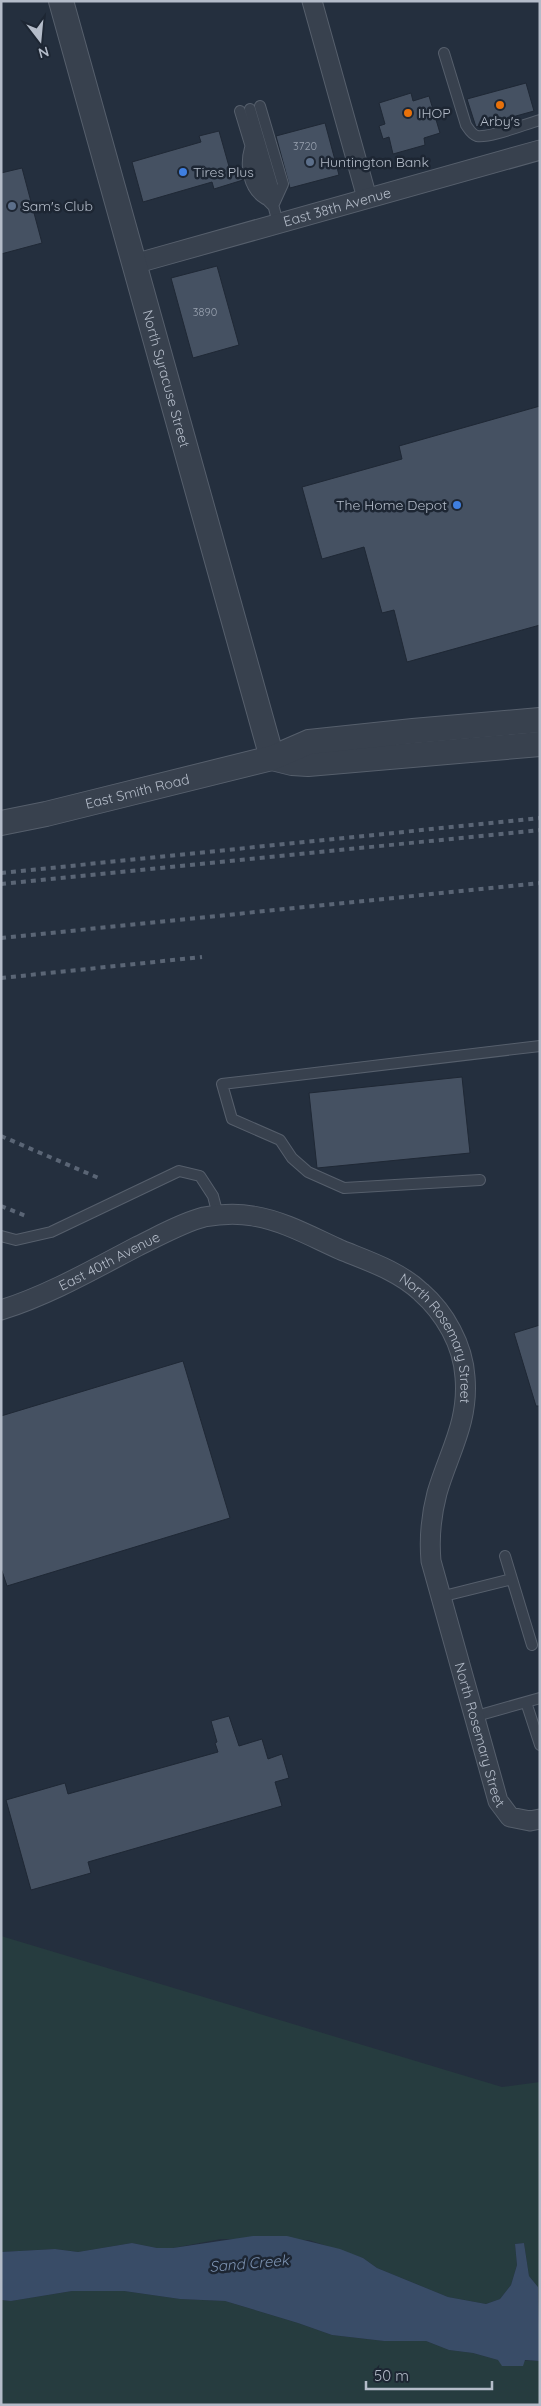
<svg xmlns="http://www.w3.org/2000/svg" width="541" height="2406" viewBox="0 0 541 2406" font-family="Quicksand,sans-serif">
<rect width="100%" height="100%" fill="#242f3e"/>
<path fill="#263c3f" d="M1,1936L502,2087L540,2082V2310L538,2287L529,2276L524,2243L515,2244L517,2265L511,2285L500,2299L486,2304L448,2297L377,2268L363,2258L309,2240L221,2239L173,2248H157L132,2243L78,2252L55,2249L1,2252Z
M72,2291H124L180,2299L225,2301L298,2323L332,2335L384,2341H426L449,2350L473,2353L498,2360L540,2361V2405H1V2300L11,2301Z"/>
<path fill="#394c67" d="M253,2236H287L340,2249L363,2258L377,2268L448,2297L486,2304L500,2299L511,2285L517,2265L515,2244L524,2243L529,2276L538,2287L540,2361L525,2360L523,2366H502L498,2360L473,2353L449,2350L426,2341H384L332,2335L298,2323L225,2301L180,2299L124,2291H72L11,2301L1,2300V2252L55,2249L78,2252L132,2243L157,2248H173Z"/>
<path fill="#455162" stroke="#1f2835" d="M526,83L534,111L476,127L467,99Z
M411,93L413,101L429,96L440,133L424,138L425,145L393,154L389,137L383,139L379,126L385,124L379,103Z
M325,123L339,175L290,188L276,136Z
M219,131L230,170L241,167L243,180L214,189L212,182L143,202L132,162L201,142L199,136Z
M22,168L42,243L1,254V173Z
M217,266L239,345L193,358L171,278Z
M540,406V625L407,662L394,610L382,613L364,547L322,559L302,487L402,459L399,446Z
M462,1077L470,1153L317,1168L309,1093Z
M540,1325V1406H536L514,1333Z
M183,1361L230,1518L7,1586L1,1568V1416Z
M229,1716L239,1746L262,1739L268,1759L282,1754L289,1778L275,1782L282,1806L88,1862L91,1873L31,1890L6,1800L65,1783L68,1794L218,1752L215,1743L217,1742L211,1721Z"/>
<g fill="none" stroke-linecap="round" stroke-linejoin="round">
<g stroke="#565f6c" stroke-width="12">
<path id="service" d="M444,53L466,125C469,129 471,134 477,136C491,138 525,124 540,120
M250,109L272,184L271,197L278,223
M240,111L267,200L273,206L283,184L260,106
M250,148C245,165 248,189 265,199
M480,1180L344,1188L308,1172L292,1158L280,1140L232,1119L222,1084L540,1046
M1,1236L16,1240L51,1232L179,1171L200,1176L213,1196L218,1215
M505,1556L532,1645
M440,1597L512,1579
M526,1702L540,1745
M473,1717L540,1698"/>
</g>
<g stroke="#565f6c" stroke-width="21">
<g id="minor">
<path d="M312,1L367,198"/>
<path id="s1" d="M134,264L540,150"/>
<path id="s2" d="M1,1310C49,1295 94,1269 138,1246C159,1236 181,1223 204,1217C220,1214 237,1213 253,1216C284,1221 312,1237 341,1250C368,1261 399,1271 421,1292C445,1313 463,1345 465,1377C469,1422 449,1452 437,1493C431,1516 429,1538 431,1561L498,1801L510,1817L530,1821L540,1819"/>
</g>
</g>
<g stroke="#565f6c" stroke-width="26">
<g id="tertiary">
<path id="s3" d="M61,1L272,758"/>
<path d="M272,758L292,763L308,764L540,744"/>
<path id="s4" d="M1,823L46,814L272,758L309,742L413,731L540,720"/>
</g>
</g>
<use href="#service" stroke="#38414e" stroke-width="10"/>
<use href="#minor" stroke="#38414e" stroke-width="19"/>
<use href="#tertiary" stroke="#38414e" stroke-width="24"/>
<path stroke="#5a6575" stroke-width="4" stroke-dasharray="5 5" stroke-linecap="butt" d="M1,873L540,818
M1,884L540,830
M1,938L540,883
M1,978L202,957
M1,1136L101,1179
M1,1206L26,1216"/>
</g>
<g fill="#e8710a" stroke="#1d2633" stroke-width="2">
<circle cx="500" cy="105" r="5"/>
<circle cx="408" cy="113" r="5"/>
</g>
<g fill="#5c6f8a" stroke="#1d2633" stroke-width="2">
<circle cx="310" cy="162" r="5"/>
<circle cx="12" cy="206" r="5"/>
</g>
<g fill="#3f7fe0" stroke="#1d2633" stroke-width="2">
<circle cx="183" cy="172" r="5"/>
<circle cx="457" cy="505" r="5"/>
</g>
<g text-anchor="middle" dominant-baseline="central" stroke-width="5" stroke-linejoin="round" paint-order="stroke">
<g font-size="11" fill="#98a1af">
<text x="305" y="146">3720</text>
<text x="205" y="312">3890</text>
</g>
<g font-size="14" fill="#b4bcc9" stroke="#1d2633" text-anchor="start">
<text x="418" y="113">IHOP</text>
<text x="500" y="121" text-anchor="middle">Arby's</text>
<text x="320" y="162">Huntington Bank</text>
<text x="193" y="172">Tires Plus</text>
<text x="22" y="206">Sam's Club</text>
<text x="447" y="505" text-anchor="end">The Home Depot</text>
</g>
<g font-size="14" fill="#b4bcc9" stroke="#1d2633">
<text stroke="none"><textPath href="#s1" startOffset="211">East 38th Avenue</textPath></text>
<text stroke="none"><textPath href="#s3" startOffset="392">North Syracuse Street</textPath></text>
<text stroke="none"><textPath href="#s4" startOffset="140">East Smith Road</textPath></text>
<text stroke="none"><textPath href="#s2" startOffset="119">East 40th Avenue</textPath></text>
<text stroke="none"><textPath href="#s2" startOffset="508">North Rosemary Street</textPath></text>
<text stroke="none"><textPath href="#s2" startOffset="926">North Rosemary Street</textPath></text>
</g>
<g font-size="15" font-style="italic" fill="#7c92b1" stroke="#1d2633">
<text transform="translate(249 2263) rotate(-5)">Sand Creek</text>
</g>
</g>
<rect width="541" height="2406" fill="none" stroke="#b4bcc9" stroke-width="5"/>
<g transform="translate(40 40) rotate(164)" stroke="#1d2633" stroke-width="4" paint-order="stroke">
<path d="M0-4L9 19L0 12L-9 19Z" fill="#b4bcc9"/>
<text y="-8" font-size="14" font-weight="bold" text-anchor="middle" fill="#b4bcc9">N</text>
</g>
<path d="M366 2381v8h126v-8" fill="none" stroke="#b4bcc9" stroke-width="2.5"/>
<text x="374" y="2381" font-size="15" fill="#b4bcc9" stroke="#1d2633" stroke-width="4" paint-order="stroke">50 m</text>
</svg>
